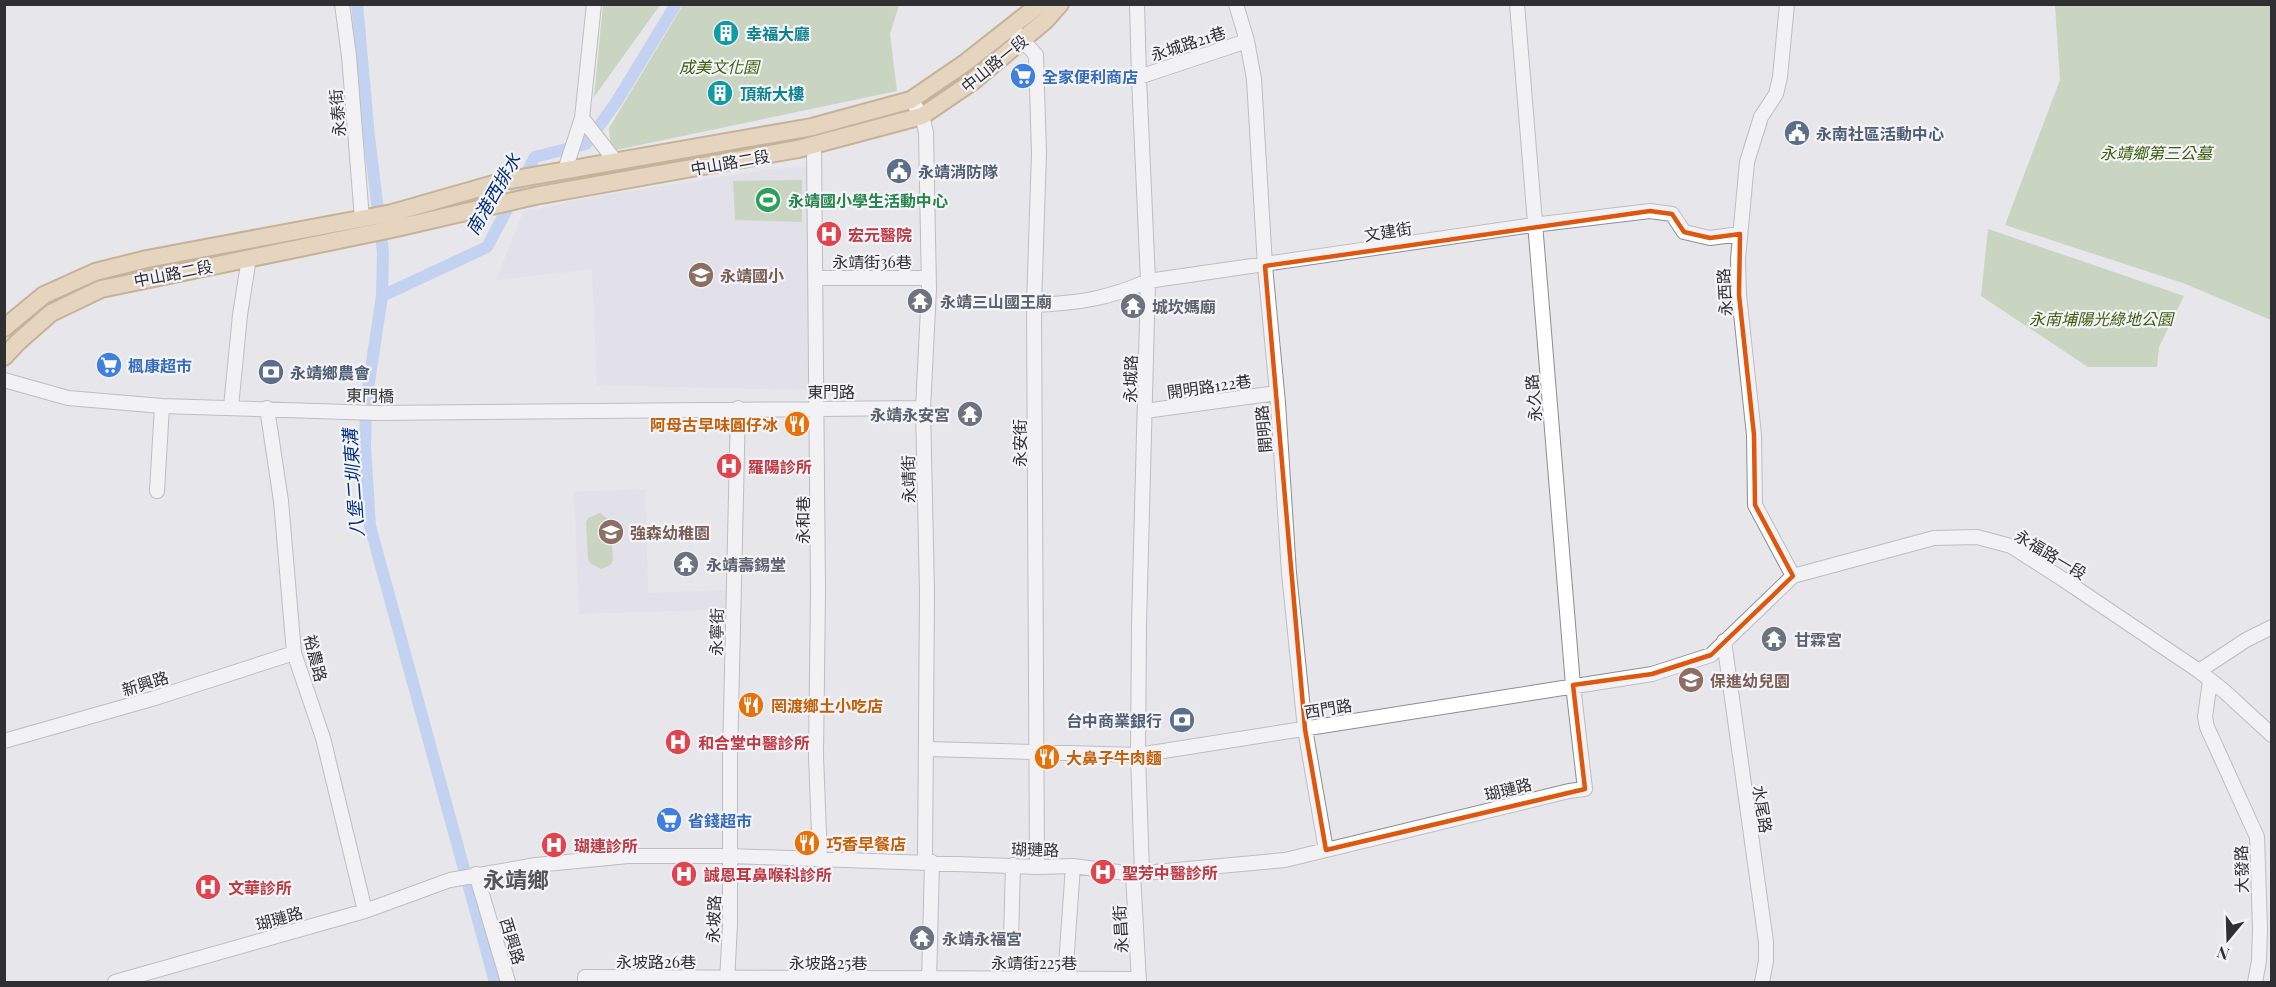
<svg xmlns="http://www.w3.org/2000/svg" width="2276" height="987" viewBox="0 0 2276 987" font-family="'Playfair Display','Noto Sans TC',serif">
<rect width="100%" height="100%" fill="#e7e6eb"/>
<path fill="#dcdae5" d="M809,167L808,390L597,385L592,269L496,280L523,212L588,198L771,169Z
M645,489L648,593L730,590L731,609L579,614L574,492Z"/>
<path fill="#a5bf8f" d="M603,5H660L594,97Z
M683,5H899L890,34L897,91L611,151L609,128Z
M2055,5H2271V320L2183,283L2005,225L2060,80Z
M802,180V222L735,220L733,181Z
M1988,229L2184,296L2159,347L2157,367H2088L1981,296Z
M600,513L610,521L613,560L610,565L601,569L590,563L588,559L586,522L588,518Z"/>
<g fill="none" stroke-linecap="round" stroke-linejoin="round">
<path stroke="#98bbf5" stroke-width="12" d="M357,4L369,137L383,252L382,296L366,402L365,447L370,526L495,982
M382,296L487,247L535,157L586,144L615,104L676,4"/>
<g stroke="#8d8c91" stroke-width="16">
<path id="minor" d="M342,4L349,56L362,219
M1137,4L1139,77L1148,281L1139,625L1138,755L1142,873
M1236,4L1247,41L1254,79L1265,266L1278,403L1289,573L1305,729L1326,850
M1787,4L1780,77L1776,94L1761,117L1747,162L1738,259L1739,295L1754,435L1755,505L1793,576
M1017,34L1036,55L1039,153L1034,305L1037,867
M1139,77L1247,41
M911,100L922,116L926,132L929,289L923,408L927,592L925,862
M582,118L616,162
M814,146L818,592L816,756L820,859
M565,170L582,118L594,4
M816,278H928
M1034,305C1079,303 1107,299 1148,281L1533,225L1650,211L1672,214L1684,232L1710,238L1740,234
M4,380L68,398L162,406L377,413L923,408
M231,407L240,315L249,258
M267,408L281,501L294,653L323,738L365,911
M1145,411L1277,393
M157,491L162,406
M1724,641L1766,942V961L1762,982
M2199,671L2246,640L2272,627
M2210,681L2205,717L2207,727L2257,837L2260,928L2259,961L2255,982
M4,741L155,698L294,653
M927,749L1138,755L1652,674L1711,655L1793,576L1934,538L1977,537L2011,546L2064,580L2199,671L2224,691L2272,735
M476,874L508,982
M1133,874L1139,982
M1011,940L1013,865
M1065,979L1073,866
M115,982L365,911L450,880L536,865L628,856H731L1037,867L1073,866L1133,874L1285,860L1569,791L1585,789L1573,685L1517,4
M585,982V977L1139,979
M727,982L730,924V757L738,408
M929,982L932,862"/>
</g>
<g stroke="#9b7437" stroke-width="20">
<path id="major" d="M4,328L44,295L95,272L147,259L392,213L504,181L812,127L911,100L965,63L1040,4
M4,357L18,342L51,313L101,289L392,229L535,196L798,149L922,116L972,82L1046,20L1060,4"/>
</g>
<use href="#minor" stroke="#fff" stroke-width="14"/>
<use href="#major" stroke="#e5c288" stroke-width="16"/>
</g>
<path d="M0 0H2276V987H0ZM1650,211L1672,214L1684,232L1710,238L1740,234L1739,295L1754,435L1755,505L1793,576L1711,655L1652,674L1573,685L1585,789L1326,850L1305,729L1265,266Z" fill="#e7e6eb" fill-opacity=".55" fill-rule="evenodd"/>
<path fill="none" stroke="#df570e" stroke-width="4.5" stroke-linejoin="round" d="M1650,211L1672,214L1684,232L1710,238L1740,234L1739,295L1754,435L1755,505L1793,576L1711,655L1652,674L1573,685L1585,789L1326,850L1305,729L1265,266Z"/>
<defs>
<g id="building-disc" transform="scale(1.35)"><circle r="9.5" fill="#0f9aa8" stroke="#f4f3f8"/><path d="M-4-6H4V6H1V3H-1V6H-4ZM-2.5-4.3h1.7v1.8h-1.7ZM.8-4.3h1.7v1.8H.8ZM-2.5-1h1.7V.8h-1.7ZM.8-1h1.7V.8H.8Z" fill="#fff"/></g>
<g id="supermarket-disc" transform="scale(1.35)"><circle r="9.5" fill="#3f7fe0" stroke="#f4f3f8"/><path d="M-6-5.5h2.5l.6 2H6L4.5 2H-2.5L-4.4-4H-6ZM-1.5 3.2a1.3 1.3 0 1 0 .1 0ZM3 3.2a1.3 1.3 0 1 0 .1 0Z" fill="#fff"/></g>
<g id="civic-disc" transform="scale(1.35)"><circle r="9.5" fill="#5c6f8a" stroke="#f4f3f8"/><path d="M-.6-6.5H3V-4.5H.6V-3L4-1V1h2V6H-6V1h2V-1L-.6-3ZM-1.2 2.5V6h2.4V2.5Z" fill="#fff"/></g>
<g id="stadium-disc" transform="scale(1.35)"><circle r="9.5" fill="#2e9e5b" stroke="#f4f3f8"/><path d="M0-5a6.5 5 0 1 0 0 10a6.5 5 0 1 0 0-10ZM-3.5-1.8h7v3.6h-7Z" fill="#fff"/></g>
<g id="hospital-disc" transform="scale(1.35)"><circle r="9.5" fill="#e0444e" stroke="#f4f3f8"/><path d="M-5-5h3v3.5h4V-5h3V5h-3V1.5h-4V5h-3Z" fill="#fff"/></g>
<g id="school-disc" transform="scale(1.35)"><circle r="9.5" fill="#8d6e63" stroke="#f4f3f8"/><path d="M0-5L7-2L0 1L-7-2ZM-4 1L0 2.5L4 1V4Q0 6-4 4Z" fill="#fff"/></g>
<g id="temple-disc" transform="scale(1.35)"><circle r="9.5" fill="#6b7280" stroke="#f4f3f8"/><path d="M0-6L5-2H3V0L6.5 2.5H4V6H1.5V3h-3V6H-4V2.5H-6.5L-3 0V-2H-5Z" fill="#fff"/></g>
<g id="bank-disc" transform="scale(1.35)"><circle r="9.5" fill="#5c6f8a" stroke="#f4f3f8"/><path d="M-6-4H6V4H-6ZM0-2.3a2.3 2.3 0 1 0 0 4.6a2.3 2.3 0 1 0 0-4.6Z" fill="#fff"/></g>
<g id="restaurant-disc" transform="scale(1.35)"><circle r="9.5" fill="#e8710a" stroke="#f4f3f8"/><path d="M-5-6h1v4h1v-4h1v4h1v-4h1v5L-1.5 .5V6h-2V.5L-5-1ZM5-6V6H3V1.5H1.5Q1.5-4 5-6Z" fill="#fff"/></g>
</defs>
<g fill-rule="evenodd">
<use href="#building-disc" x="726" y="33"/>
<use href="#supermarket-disc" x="1023" y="76"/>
<use href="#building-disc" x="720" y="93"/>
<use href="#civic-disc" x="1797" y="133"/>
<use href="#civic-disc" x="899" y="171"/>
<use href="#stadium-disc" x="768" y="200"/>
<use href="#hospital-disc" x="829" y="234"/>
<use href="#school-disc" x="701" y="275"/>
<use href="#temple-disc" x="920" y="301"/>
<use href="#temple-disc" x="1133" y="306"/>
<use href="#supermarket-disc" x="109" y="365"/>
<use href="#bank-disc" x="271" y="372"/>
<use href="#temple-disc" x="970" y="414"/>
<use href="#restaurant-disc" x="797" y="424"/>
<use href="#hospital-disc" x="729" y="466"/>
<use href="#school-disc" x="611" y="532"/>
<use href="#temple-disc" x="686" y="564"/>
<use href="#temple-disc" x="1774" y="639"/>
<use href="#school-disc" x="1691" y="680"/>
<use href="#restaurant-disc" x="751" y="705"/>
<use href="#bank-disc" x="1182" y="720"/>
<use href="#hospital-disc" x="678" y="742"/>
<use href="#restaurant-disc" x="1047" y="757"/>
<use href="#supermarket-disc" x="669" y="820"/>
<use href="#restaurant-disc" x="807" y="843"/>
<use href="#hospital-disc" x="554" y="845"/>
<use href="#hospital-disc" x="1103" y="872"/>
<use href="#hospital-disc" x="684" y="874"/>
<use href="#hospital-disc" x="208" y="887"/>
<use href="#temple-disc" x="922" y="938"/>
</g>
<g text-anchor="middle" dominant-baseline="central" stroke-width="4.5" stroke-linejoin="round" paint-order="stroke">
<g font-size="16" font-weight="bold" fill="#0d838f" stroke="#f4f3f8" text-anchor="start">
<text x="746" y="33">幸福大廳</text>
<text x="740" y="93">頂新大樓</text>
</g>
<g font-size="16" fill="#303032" stroke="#f4f3f8">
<text transform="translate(1188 43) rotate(-18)">永城路21巷</text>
<text transform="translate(994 63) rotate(-39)">中山路一段</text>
<text transform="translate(337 113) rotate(-95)">永泰街</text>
<text transform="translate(730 162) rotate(-10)">中山路二段</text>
<text transform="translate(1388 231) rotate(-9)">文建街</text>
<text x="872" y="261">永靖街36巷</text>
<text transform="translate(173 273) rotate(-11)">中山路二段</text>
<text transform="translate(1724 292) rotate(-93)">永西路</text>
<text transform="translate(1130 379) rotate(-89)">永城路</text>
<text transform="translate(1209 386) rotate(-8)">開明路122巷</text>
<text x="831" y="391">東門路</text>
<text transform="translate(370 395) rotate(1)">東門橋</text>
<text transform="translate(1533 398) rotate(-95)">永久路</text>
<text transform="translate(1263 429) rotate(-95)">開明路</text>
<text transform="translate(1019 443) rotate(-90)">永安街</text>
<text transform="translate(908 479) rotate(-91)">永靖街</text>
<text transform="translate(802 520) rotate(-90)">永和巷</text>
<text transform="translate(2051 554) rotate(31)">永福路一段</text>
<text transform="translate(716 632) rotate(-89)">永寧街</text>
<text transform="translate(316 658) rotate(76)">裕農路</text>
<text transform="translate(145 683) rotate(-17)">新興路</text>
<text transform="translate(1328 708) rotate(-9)">西門路</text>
<text transform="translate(1508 789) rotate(-14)">瑚璉路</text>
<text transform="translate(1763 809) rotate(81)">水尾路</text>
<text transform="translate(1035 849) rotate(1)">瑚璉路</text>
<text transform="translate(2241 869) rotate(-91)">大發路</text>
<text transform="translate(279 918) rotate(-16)">瑚璉路</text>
<text transform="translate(713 919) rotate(-88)">永坡路</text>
<text transform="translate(1120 929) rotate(-93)">永昌街</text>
<text transform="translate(513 941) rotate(73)">西興路</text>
<text x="656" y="961">永坡路26巷</text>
<text x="828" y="962">永坡路25巷</text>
<text x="1034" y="962">永靖街225巷</text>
</g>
<g font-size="16" font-style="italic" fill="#3c600b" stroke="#f4f3f8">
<text x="719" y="66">成美文化園</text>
<text x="2156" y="152">永靖鄉第三公墓</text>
<text x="2101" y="318">永南埔陽光綠地公園</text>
</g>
<g font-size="16" font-weight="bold" fill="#366cbe" stroke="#f4f3f8" text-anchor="start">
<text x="1042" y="76">全家便利商店</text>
<text x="128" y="365">楓康超市</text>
<text x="688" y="820">省錢超市</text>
</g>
<g font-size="16" font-weight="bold" fill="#4e5e75" stroke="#f4f3f8" text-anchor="start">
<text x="1816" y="133">永南社區活動中心</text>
<text x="918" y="171">永靖消防隊</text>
<text x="290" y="372">永靖鄉農會</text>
<text x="1162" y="720" text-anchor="end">台中商業銀行</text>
</g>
<g font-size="16" font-weight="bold" fill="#27864d" stroke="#f4f3f8" text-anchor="start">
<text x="788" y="200">永靖國小學生活動中心</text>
</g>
<g font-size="16" font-weight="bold" fill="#be3a42" stroke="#f4f3f8" text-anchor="start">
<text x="848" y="234">宏元醫院</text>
<text x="748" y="466">羅陽診所</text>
<text x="698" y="742">和合堂中醫診所</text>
<text x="574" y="845">瑚連診所</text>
<text x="1122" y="872">聖芳中醫診所</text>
<text x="704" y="874">誠恩耳鼻喉科診所</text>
<text x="228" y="887">文華診所</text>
</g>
<g font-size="16" font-weight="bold" fill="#785e54" stroke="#f4f3f8" text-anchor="start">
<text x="720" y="275">永靖國小</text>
<text x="630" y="532">強森幼稚園</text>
<text x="1710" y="680">保進幼兒園</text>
</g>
<g font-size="16" font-weight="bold" fill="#5b616d" stroke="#f4f3f8" text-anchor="start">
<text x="940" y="301">永靖三山國王廟</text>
<text x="1152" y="306">城坎媽廟</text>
<text x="950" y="414" text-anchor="end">永靖永安宮</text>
<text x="706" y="564">永靖壽錫堂</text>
<text x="1794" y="639">甘霖宮</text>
<text x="942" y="938">永靖永福宮</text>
</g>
<g font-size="16" font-weight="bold" fill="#c56008" stroke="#f4f3f8" text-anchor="start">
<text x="778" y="424" text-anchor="end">阿母古早味圓仔冰</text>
<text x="771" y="705">罔渡鄉土小吃店</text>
<text x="1066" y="757">大鼻子牛肉麵</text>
<text x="826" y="843">巧香早餐店</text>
</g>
<g font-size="18" font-style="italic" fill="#002f7f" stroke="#f4f3f8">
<text transform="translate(493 194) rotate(-60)">南港西排水</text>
<text transform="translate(353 483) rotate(-94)">八堡二圳東溝</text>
</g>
<g font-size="22" font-weight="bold" fill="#555458" stroke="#f4f3f8">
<text x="516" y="879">永靖鄉</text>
</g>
</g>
<rect width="2276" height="987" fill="none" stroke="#303032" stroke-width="12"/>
<g transform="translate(2228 939) rotate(199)" stroke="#f4f3f8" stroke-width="4.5" paint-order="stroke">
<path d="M0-4.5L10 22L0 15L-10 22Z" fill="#303032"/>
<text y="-9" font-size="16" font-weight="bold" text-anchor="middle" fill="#303032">N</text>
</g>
</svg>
